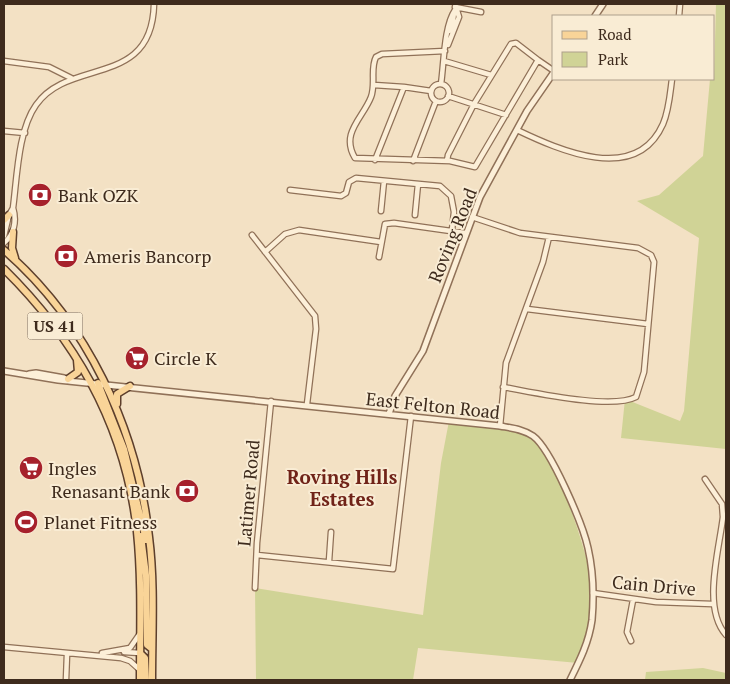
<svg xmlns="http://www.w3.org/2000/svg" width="730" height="684" viewBox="0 0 730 684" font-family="'PT Serif',serif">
<rect width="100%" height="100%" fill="#f3e1c4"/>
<path fill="#d0d396" d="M716,4H726V449L621,438L625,399L680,421L684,411L699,238L637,201L659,195L703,156L710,79H714Z
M449,421C472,423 512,423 531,436C555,452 592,563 593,593C593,616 587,642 578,663L418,648L413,680H256L255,588L423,615L441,463Z
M703,668L726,673V680H645L646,672Z"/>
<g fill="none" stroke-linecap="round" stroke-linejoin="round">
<g stroke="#907158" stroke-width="7">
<path id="minor" d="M455,7L481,12
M679,16L680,4
M449,31L452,28L454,13
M448,45L459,17L455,4
M445,51L382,54L376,57C370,68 376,84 371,97C363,118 340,133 355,158L450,161L475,167L538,60L554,71
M4,61L49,67L71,78
M444,61L491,75
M431 93a9 9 0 1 1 18 0a9 9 0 1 1-18 0Z
M441,84C444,63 444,26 455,10
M374,85L404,87
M448,96L506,115
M517,130C559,150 636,185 663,124C669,110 670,94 672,79
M4,131L25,133
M375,160L404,87L431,91
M413,161L436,101
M447,161L448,155L474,104L511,44L516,43L538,60
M290,190L341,196L346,193L349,182L356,178L440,186L451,196L454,212L452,230
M381,211L384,181
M415,215L418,184
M472,217L520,233L638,248L651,255L654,262L644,372L636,397C611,410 532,392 503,387
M252,235L315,316L316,329L307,404
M4,236L9,215L13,208C17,178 18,130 36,105C69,57 152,89 154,4
M4,243C14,235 17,221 13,208
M265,252L285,234L299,230L381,242
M379,257L385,224L394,223L465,233
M527,309L648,324
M500,426L506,363L543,262L549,237
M705,479L722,504L723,517C719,551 702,608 726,635
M257,555L393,569L411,416
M329,561L331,532
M255,588L257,543L271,401
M593,593L656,602L712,604
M631,641L627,632L633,600
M4,647L121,658L130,661L140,670
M124,652L140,653
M102,653L130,648L139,635
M66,680L67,654"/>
</g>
<g stroke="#907158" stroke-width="8">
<path id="tertiary" d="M595,16L603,4
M4,371L58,380L500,426C511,428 523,429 533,436C551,449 583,525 588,548C593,570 594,597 592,620C589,642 580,660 570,680
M29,374L36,373L64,378
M389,414L395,396L423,351L480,197L527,111L554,72"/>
</g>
<g stroke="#5d3f2c" stroke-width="9">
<path id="primary" d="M4,220L9,215
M13,232L12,248L15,258
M4,250C87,322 137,428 149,537C155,584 152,633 152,680
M4,269C77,341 126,428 137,532C142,581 140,631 140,680
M68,379L78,372L77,360
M98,383L124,449L146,540
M117,404V394L130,386
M141,536L146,575L147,645L152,649
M140,653L145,658L146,680"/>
</g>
<use href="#minor" stroke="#fcefd8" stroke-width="4.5"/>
<use href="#tertiary" stroke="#fcefd8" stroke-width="5"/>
<use href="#primary" stroke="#f9d498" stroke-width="6"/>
</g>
<defs>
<g id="bank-disc" transform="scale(1.25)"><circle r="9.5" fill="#a6212c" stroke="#f9ecd4"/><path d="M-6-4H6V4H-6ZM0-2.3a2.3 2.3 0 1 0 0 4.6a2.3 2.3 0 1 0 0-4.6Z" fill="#fff"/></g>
<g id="supermarket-disc" transform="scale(1.25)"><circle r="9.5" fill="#a6212c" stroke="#f9ecd4"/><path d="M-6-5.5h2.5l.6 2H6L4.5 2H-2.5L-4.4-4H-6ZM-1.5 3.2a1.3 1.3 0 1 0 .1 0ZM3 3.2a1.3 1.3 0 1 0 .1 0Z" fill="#fff"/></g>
<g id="stadium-disc" transform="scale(1.25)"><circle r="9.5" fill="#a6212c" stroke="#f9ecd4"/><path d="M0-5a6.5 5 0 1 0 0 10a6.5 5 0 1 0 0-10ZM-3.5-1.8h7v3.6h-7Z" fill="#fff"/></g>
</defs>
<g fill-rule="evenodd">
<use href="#bank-disc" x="40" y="195"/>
<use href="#bank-disc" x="66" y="256"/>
<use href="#supermarket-disc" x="137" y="358"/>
<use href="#supermarket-disc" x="31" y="468"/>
<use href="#bank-disc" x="187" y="491"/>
<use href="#stadium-disc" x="26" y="522"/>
</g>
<g text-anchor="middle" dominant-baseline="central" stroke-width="4" stroke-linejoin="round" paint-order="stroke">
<rect fill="#f9ecd4" stroke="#766554" stroke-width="1" x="27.5" y="312.5" width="55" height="27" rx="4"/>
<g font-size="16" font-weight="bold" fill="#3e2b1d">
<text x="55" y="326">US 41</text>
</g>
<g font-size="18" fill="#3e2b1d" stroke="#f9ecd4" text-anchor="start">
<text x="58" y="195">Bank OZK</text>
<text x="84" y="256">Ameris Bancorp</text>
<text x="154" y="358">Circle K</text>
<text x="48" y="468">Ingles</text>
<text x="170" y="491" text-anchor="end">Renasant Bank</text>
<text x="44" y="522">Planet Fitness</text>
</g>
<g font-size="18" fill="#3e2b1d" stroke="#f9ecd4">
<text transform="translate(452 235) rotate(-68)">Roving Road</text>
<text transform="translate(433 405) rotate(6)">East Felton Road</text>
<text transform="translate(248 493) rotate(-85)">Latimer Road</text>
<text transform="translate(654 585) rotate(5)">Cain Drive</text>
</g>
<g font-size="19" font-weight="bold" fill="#702318" stroke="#f9ecd4">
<text x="342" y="476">Roving Hills<tspan x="342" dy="22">Estates</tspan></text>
</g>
</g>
<rect width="730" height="684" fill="none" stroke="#3e2b1d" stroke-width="10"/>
<rect x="552" y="15" width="162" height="65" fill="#f9ecd4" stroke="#ae9f8b"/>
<rect x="562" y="31" width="25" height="8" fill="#f9d498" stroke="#ae9f8b"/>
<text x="598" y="40" font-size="15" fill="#3e2b1d">Road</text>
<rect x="562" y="52" width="25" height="15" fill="#d0d396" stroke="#ae9f8b"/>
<text x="598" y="65" font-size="15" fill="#3e2b1d">Park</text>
</svg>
